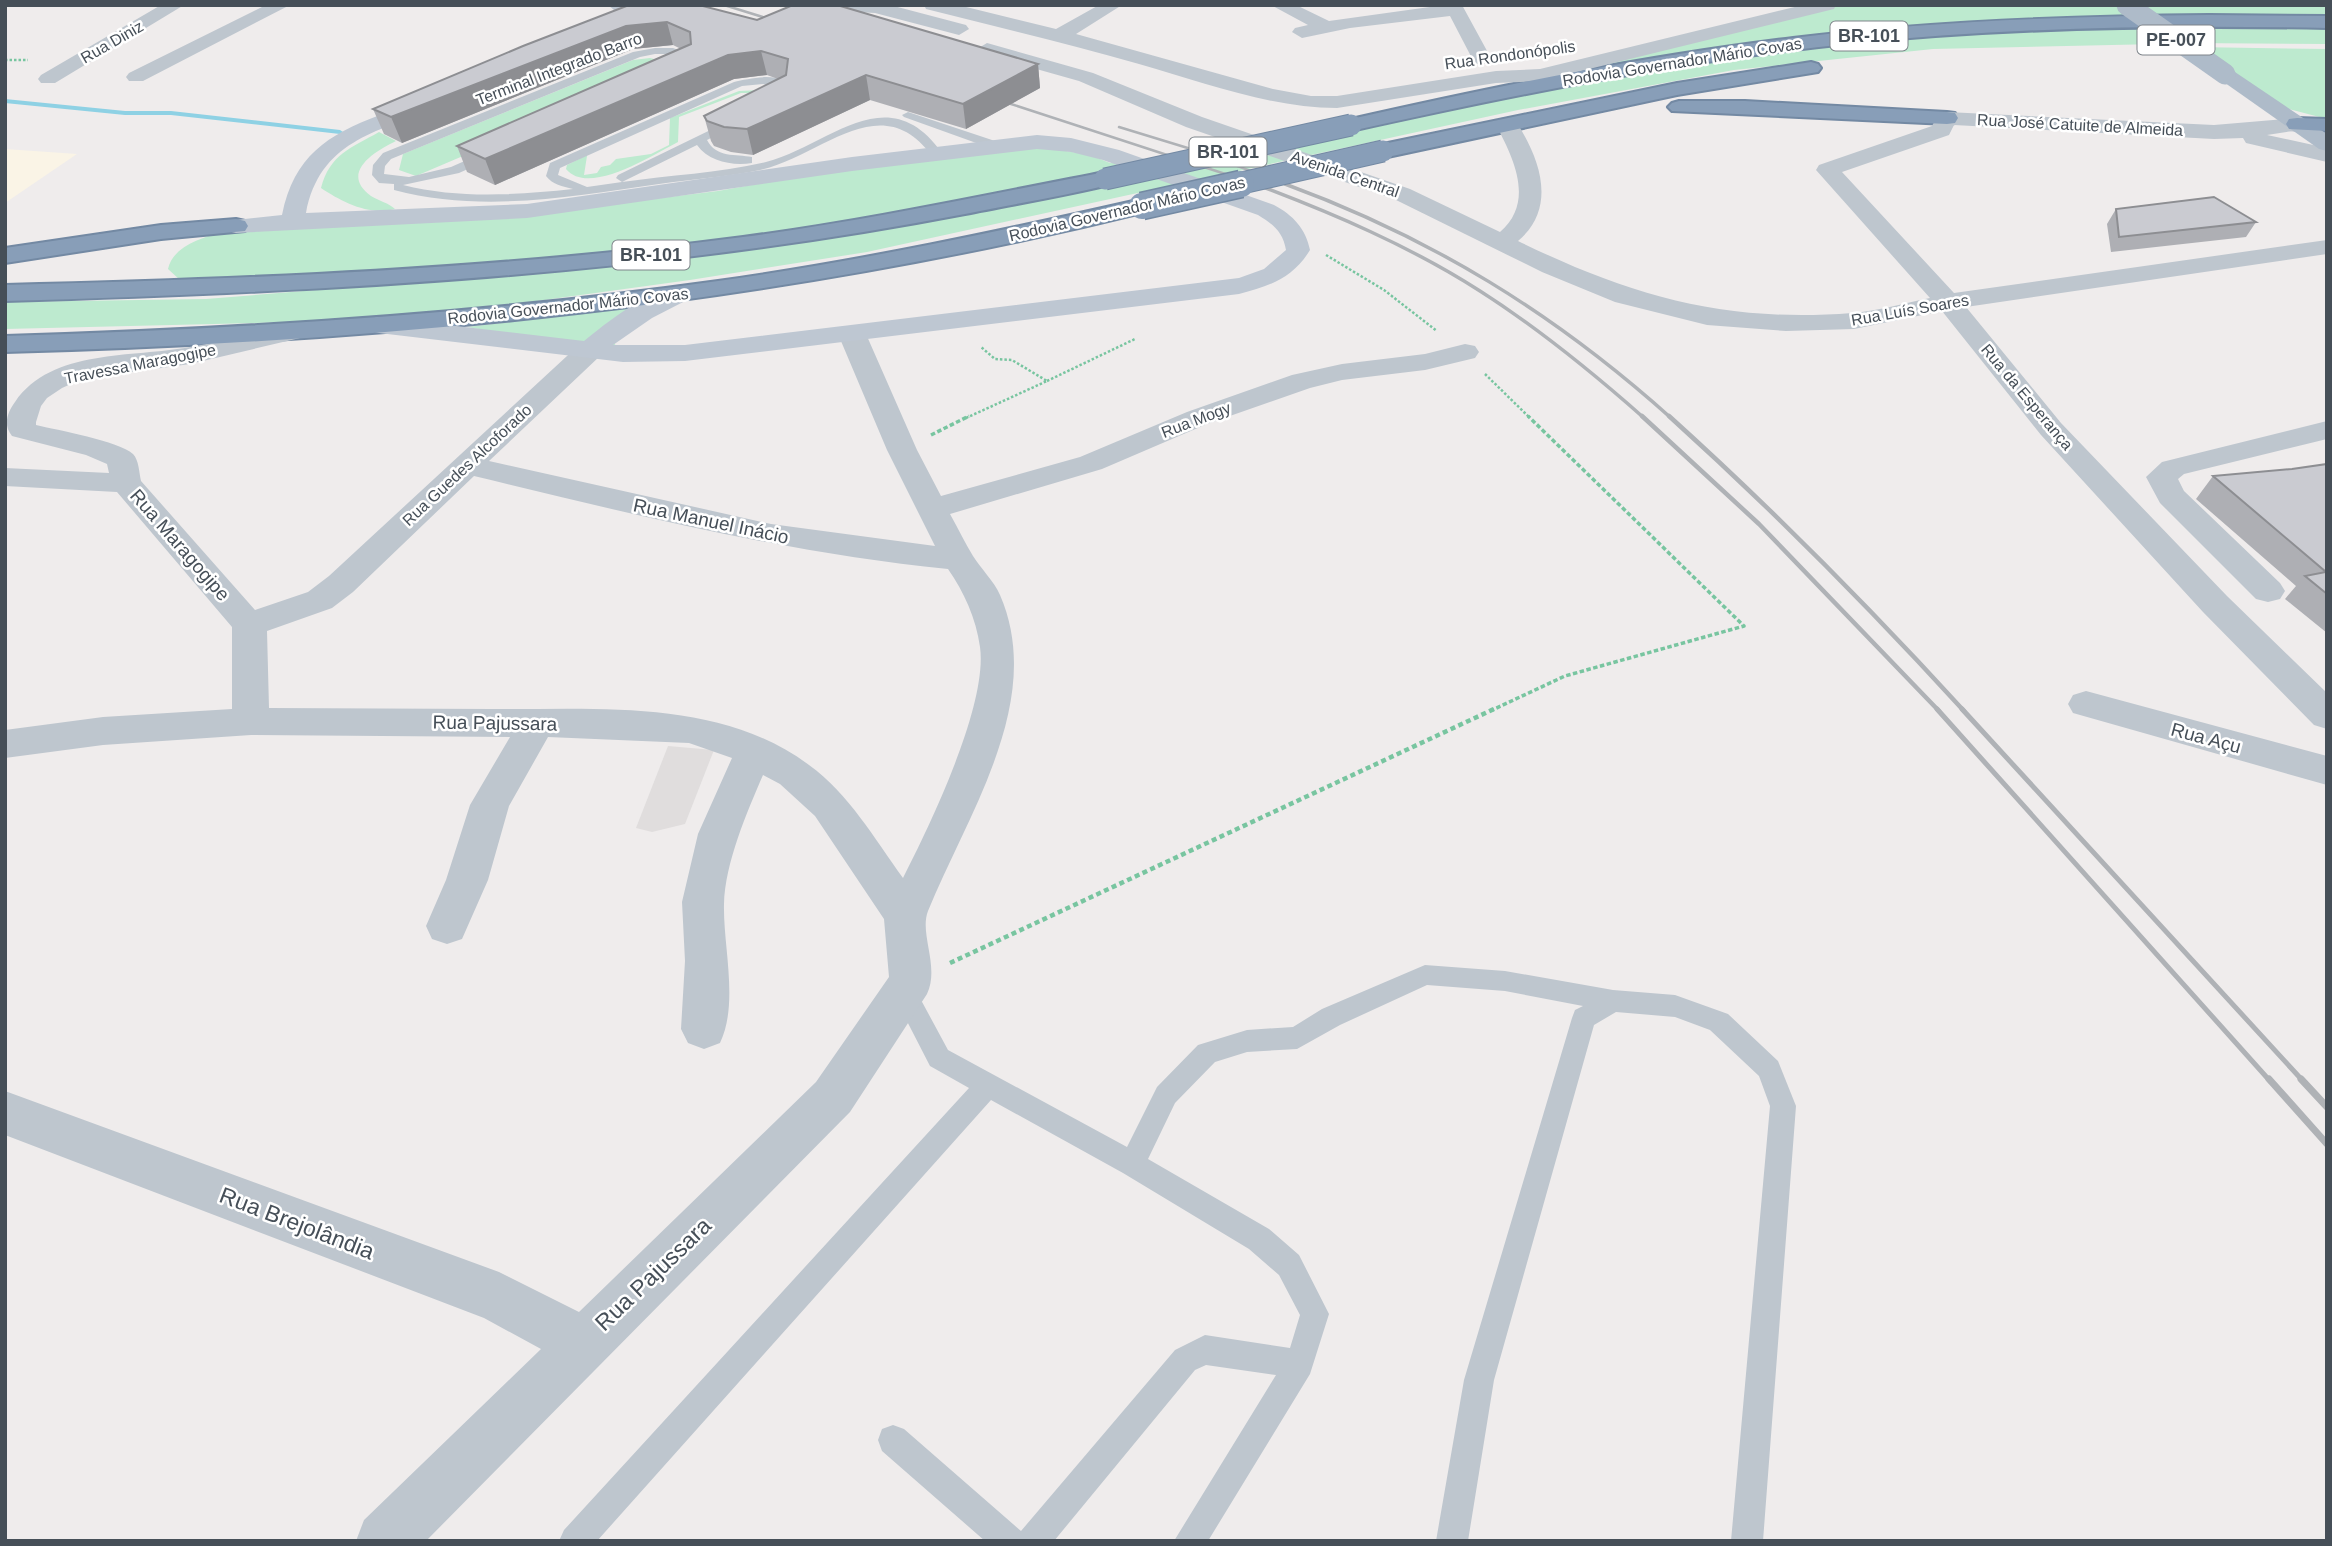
<svg xmlns="http://www.w3.org/2000/svg" width="2332" height="1546" viewBox="0 0 2332 1546" font-family="Helvetica,sans-serif">
<rect width="100%" height="100%" fill="#efecec"/>
<path fill="#faf4e6" d="M5,149L77,154L5,203Z"/>
<path fill="#e0dddd" d="M668,746L714,750L685,824L652,832L636,828Z"/>
<path fill="#bdeacf" d="M1835,5H2115L2132,18L1738,46L1469,97L1624,56Z
M2132,5H2327V18H2149Z
M2159,21L2327,22V44L2188,43Z
M2126,22L2158,44L1933,49L1734,70L1518,110L867,252L690,280L449,313L292,322L5,329V302L206,299L611,266L740,250L932,220L1121,184L1576,82L1812,45L2011,26Z
M2194,47L2327,49V119L2285,108Z
M650,58L662,61L661,72L416,176L399,170L403,154L633,60Z
M762,90L754,93H741L679,117L678,142C654,154 589,197 566,169L567,165L585,156H587L584,175L597,173L601,167L610,165L616,159L651,154L669,145L670,118L739,91Z
M379,132L396,141C375,151 339,173 371,196C379,201 389,203 395,209C369,216 342,202 321,188C330,154 351,148 379,132Z
M1042,147L1090,155L1110,163H1131L1141,166L978,205L602,256L239,282L180,280L168,269C173,246 202,238 221,232L497,218L718,191L842,169Z
M640,307L612,340L621,353L467,327Z"/>
<g fill="none" stroke-linecap="round" stroke-linejoin="round">
<path fill="#8ed1e4" fill-rule="evenodd" d="M5,99L125,111H171L340,130L343,132L340,134L171,115H125L5,103Z"/>
<g stroke="#7389a3" stroke-width="4">
<path id="highway" d="M2209,15L2327,16V28C2170,25 2013,27 1856,43C1686,60 1518,94 1351,131L1343,130L1340,125L1343,120L1351,119C1497,86 1644,56 1793,38C1931,21 2070,16 2209,15Z
M1811,62L1818,64L1821,68L1818,72L1677,95L1383,158L1375,156L1372,151L1375,146L1383,144L1677,83Z
M1679,101H1745L1947,112L1955,113L1958,118L1955,123L1947,124L1672,111L1668,107L1672,103Z
M2297,118L2327,119V131L2289,129L2286,124L2289,119Z
M1105,172L1113,174L1117,179L1113,184C1064,196 1014,204 965,214C648,275 327,292 5,301V285C252,279 499,269 743,237C865,221 985,195 1105,172Z
M1142,199L1150,201L1154,206L1150,211C775,304 391,342 5,352V336C244,329 481,314 718,281C860,261 1001,231 1142,199Z
M236,219L245,221L248,226L245,231L161,239L5,263V248L161,225Z"/>
</g>
<path stroke="#78c5a0" stroke-width="2.5" stroke-dasharray="2.5 2" stroke-linecap="butt" d="M5,60H28
M1326,255L1384,290L1437,331
M1485,374L1530,418
M1047,381L1135,339
M966,418L1047,381L1012,360L995,359L981,347"/>
<path stroke="#78c5a0" stroke-width="3.5" stroke-dasharray="4.5 2.5" stroke-linecap="butt" d="M931,435L969,416
M1490,711L1565,676L1744,626L1528,416"/>
<path stroke="#78c5a0" stroke-width="4.5" stroke-dasharray="5 3.5" stroke-linecap="butt" d="M950,963L1494,709"/>
<path fill="#bec6ce" fill-rule="evenodd" d="M655,48H673L694,56L696,66L459,173L403,185C459,199 516,195 573,189C562,186 553,185 546,176L550,163L734,82C751,78 786,70 794,91L783,100L777,97L782,89L763,84L742,86L560,168L558,175L587,187L622,182L616,178L618,175L733,119L739,123L737,125L707,140C716,158 736,154 752,157V163C733,166 709,162 697,145L622,182C670,175 720,173 766,162C829,146 887,76 942,153L932,156C881,86 822,156 760,170C726,177 693,179 659,184C570,197 482,213 394,190V184L379,183L372,175L373,165L383,153L633,52ZM655,54H671L685,60V64L451,167L409,177L384,174L385,166L391,159L640,57Z
M908,112L1001,143L1003,146L993,149L904,117L902,115Z
M1425,965L1505,971L1613,990L1675,995L1728,1014L1778,1061L1796,1106L1763,1541H1731L1770,1106L1759,1076L1710,1030L1675,1017L1616,1012L1594,1025L1494,1380L1468,1541H1436L1464,1380L1572,1018L1575,1010L1583,1006L1505,991L1427,985L1340,1025L1297,1049L1247,1052L1215,1062L1175,1103L1148,1159L1269,1229L1299,1255L1329,1314L1310,1374L1208,1541H1174L1276,1375L1206,1365L1195,1370L1054,1541H985L882,1451L878,1440L882,1429L893,1425L904,1429L1021,1531L1175,1350L1205,1335L1290,1348L1300,1315L1279,1275L1249,1249L1123,1173L991,1100L597,1541H559L564,1530L969,1088L930,1066L893,994L896,987L905,984L914,987L948,1050L1127,1147L1157,1087L1198,1045L1247,1030L1293,1027L1322,1009Z"/>
<path fill="#bec6ce" fill-rule="evenodd" d="M161,5H184L55,83H41L38,79L41,75Z
M266,5H290L143,81H129L126,77L129,73Z
M830,5H890L966,25L969,29L959,35L875,13L839,11Z
M924,5H958L1056,29L1099,5H1122L1076,34L1273,89L1311,96H1337L1496,71L1540,69L1803,5H1836L1834,9L1540,81L1496,83L1337,108C1270,108 1203,82 1139,64C1069,44 998,27 926,9Z
M1271,5H1296L1329,21L1444,5H1462L1492,60L1489,64H1475L1450,16L1350,28L1302,38L1292,32L1295,28L1308,25Z
M987,43L1093,73L1202,117L1410,189L1500,232C1535,202 1514,159 1496,125L1499,120H1515C1540,158 1558,207 1518,241C1631,296 1725,323 1852,313C1878,311 1904,303 1930,298L1816,170L1819,165L1932,126L1939,113L1947,112L2214,125L2297,118L2305,119L2308,124L2305,129L2267,135L2327,148V162L2246,143L2243,138L2214,139L1954,125L1949,135L1842,172L1954,293L2327,240V254L1966,307L2061,423L2227,596L2327,693V729L2314,725L2203,612L2041,435L1942,311L1854,329L1786,331L1707,325L1615,302L1542,272L1394,199L1186,127L1079,81L980,53L977,49Z
M290,324L300,326L304,332L300,338L190,364L82,379L62,388L47,398L41,406L36,422V425C57,430 119,441 133,454C139,460 139,473 141,481L255,610L308,592L329,576L580,344L590,342L600,344L604,350L600,356L489,461L771,524L935,546L887,450L838,334L842,328L852,326L862,328L866,334L917,450L941,496L1080,457L1187,412L1292,375L1342,364L1425,354L1465,344L1475,346L1479,352L1475,358L1425,370L1342,380L1310,388L1207,424L1102,469L950,514C958,528 965,543 973,556C981,569 994,581 1000,595C1046,701 967,815 928,911C919,934 940,966 927,994L850,1112L426,1541H356L364,1520L541,1349L484,1318L5,1135V1091L499,1272L579,1312L816,1082L889,977L884,919L815,816L780,784L763,775C747,812 725,863 724,904C723,947 739,1003 720,1043L704,1049L688,1043L681,1029L685,961L682,902L698,834L732,758L689,743L548,737L509,806L488,880L462,939L447,944L432,939L426,926L446,880L470,805L510,737L251,735L103,745L5,758V730L103,717L232,709V627L117,492L5,486V468L109,473L107,464L86,455L12,436C3,425 7,413 15,402C52,348 133,358 190,347C224,341 257,332 290,324ZM474,476C631,514 787,553 948,569C964,592 976,618 980,647C988,705 930,825 903,878C874,838 849,794 809,765C719,698 597,710 491,709C417,709 343,708 269,708L267,631L332,608L353,592Z
M2327,421V439L2184,474L2178,479L2184,491L2280,583L2285,591L2280,599L2268,602L2256,599L2160,503L2146,477L2162,462Z
M2086,691L2327,756V785L2073,713L2068,704L2073,695Z"/>
<path fill="#bec7d2" fill-rule="evenodd" d="M608,5H633L640,17L638,21L602,36H588L585,32L588,28L620,15Z
M427,98L434,100L438,104L434,108C375,133 320,141 306,213L527,204L852,157L1037,135L1071,138L1119,150L1274,205C1293,215 1306,229 1310,250C1293,278 1270,286 1239,294L685,361L623,362L379,333L370,331L366,325L370,319L379,317L584,341C606,323 658,281 687,288L691,294L687,300L652,318L613,345H685L1239,278L1264,269L1286,250C1283,232 1273,224 1258,215L1103,160L1071,152L1037,149L852,171L527,218L236,233L227,231L224,226L227,221L282,215C294,156 327,135 380,115C396,109 411,102 427,98Z"/>
<path fill="#aebbc9" fill-rule="evenodd" d="M2225,68L2232,70L2327,134V151L2319,149L2218,78L2215,74L2218,70Z"/>
<use href="#highway" fill="#889eb8" fill-rule="evenodd"/>
<path stroke="#afb2b6" stroke-width="2.5" d="M724,5L782,23
M1011,104L1259,185
M1119,127L1191,149L1289,185"/>
<path stroke="#afb2b6" stroke-width="3.5" d="M1255,184C1332,213 1410,246 1480,291C1538,328 1592,372 1644,418
M1285,184C1432,238 1554,313 1671,418"/>
<path stroke="#afb2b6" stroke-width="4.5" d="M1642,416L1759,524L1939,711
M1669,416C1772,509 1870,608 1964,711"/>
<path stroke="#afb2b6" stroke-width="5" d="M1937,709L2270,1081
M1962,709L2303,1081"/>
<path stroke="#afb2b6" stroke-width="7" d="M2269,1079L2327,1144
M2301,1079L2327,1107"/>
<g stroke="#7389a3" stroke-width="23" stroke-linecap="butt">
<path id="highway-bridge-far1" d="M1105,179L1351,125
M1233,185L1383,151"/>
</g>
<g stroke="#7389a3" stroke-width="29" stroke-linecap="butt">
<path id="highway-bridge" d="M1142,206L1241,184"/>
</g>
<path stroke="#aebbc9" stroke-width="21" d="M2127,5L2225,74"/>
<use href="#highway-bridge-far1" stroke="#889eb8" stroke-width="21"/>
<use href="#highway-bridge" stroke="#889eb8" stroke-width="26"/>
</g>
<path fill="#aeafb4" d="M629,5L757,20L1038,64L1040,88L966,129L870,100L753,155L731,152L714,146L711,141L704,116L778,79L767,75L734,79L495,185L467,172L457,146L681,49L673,45L633,49L402,143L384,134L373,109Z
M2116,209L2256,222L2246,237L2111,252L2107,224Z
M2327,464V633L2285,599L2296,586L2196,499L2213,476L2292,469Z"/>
<path fill="#8d8e92" d="M667,22L673,45L633,49L402,143L391,117L626,26Z
M761,51L767,75L734,79L495,185L485,159L728,55Z
M1038,64L1040,88L966,129L963,104Z
M866,75L870,100L753,155L747,129Z"/>
<path fill="#cacbd1" stroke="#8d8e92" stroke-width="2" d="M629,5H699L757,20L793,5H837L1038,64L963,104L866,75L747,129L724,127L707,121L704,116L786,75L788,59L761,51L728,55L485,159L457,146L691,44L690,32L667,22L626,26L391,117L373,109L523,46Z
M2214,197L2256,222L2119,237L2116,209Z
M2327,464V594L2305,576L2326,572L2213,476L2292,469Z"/>
<g text-anchor="middle" dominant-baseline="central" stroke-width="5" stroke-linejoin="round" paint-order="stroke">
<g font-size="16" fill="#464f58" stroke="#fff">
<text transform="translate(112 42) rotate(-30)">Rua Diniz</text>
<text transform="translate(1510 55) rotate(-8)">Rua Rondonópolis</text>
<text transform="translate(1682 62) rotate(-9)">Rodovia Governador Mário Covas</text>
<text transform="translate(559 69) rotate(-21)">Terminal Integrado Barro</text>
<text transform="translate(2080 125) rotate(3)">Rua José Catuite de Almeida</text>
<text transform="translate(1345 174) rotate(19)">Avenida Central</text>
<text transform="translate(1127 209) rotate(-13)">Rodovia Governador Mário Covas</text>
<text transform="translate(568 306) rotate(-6)">Rodovia Governador Mário Covas</text>
<text transform="translate(1910 310) rotate(-10)">Rua Luís Soares</text>
<text transform="translate(140 364) rotate(-11)">Travessa Maragogipe</text>
<text transform="translate(2027 397) rotate(50)">Rua da Esperança</text>
<text transform="translate(1196 420) rotate(-21)">Rua Mogy</text>
<text transform="translate(467 465) rotate(-43)">Rua Guedes Alcoforado</text>
</g>
<g fill="#fff" stroke="#7e848a" stroke-width="2">
<rect x="1830.5" y="21.5" width="77" height="29" rx="5"/>
<rect x="2137.5" y="25.5" width="77" height="29" rx="5"/>
<rect x="1189.5" y="137.5" width="77" height="29" rx="5"/>
<rect x="612.5" y="240.5" width="77" height="29" rx="5"/>
</g>
<g font-size="18" font-weight="bold" fill="#464f58">
<text x="1869" y="36">BR-101</text>
<text x="2176" y="40">PE-007</text>
<text x="1228" y="152">BR-101</text>
<text x="651" y="255">BR-101</text>
</g>
<g font-size="19" fill="#464f58" stroke="#fff">
<text transform="translate(711 521) rotate(12)">Rua Manuel Inácio</text>
<text transform="translate(180 545) rotate(49)">Rua Maragogipe</text>
<text transform="translate(495 723) rotate(1)">Rua Pajussara</text>
<text transform="translate(2206 738) rotate(15)">Rua Açu</text>
</g>
<g font-size="23" fill="#464f58" stroke="#fff">
<text transform="translate(297 1223) rotate(21)">Rua Brejolândia</text>
<text transform="translate(653 1274) rotate(-44)">Rua Pajussara</text>
</g>
</g>
<rect width="2332" height="1546" fill="none" stroke="#464f58" stroke-width="14"/>
</svg>
